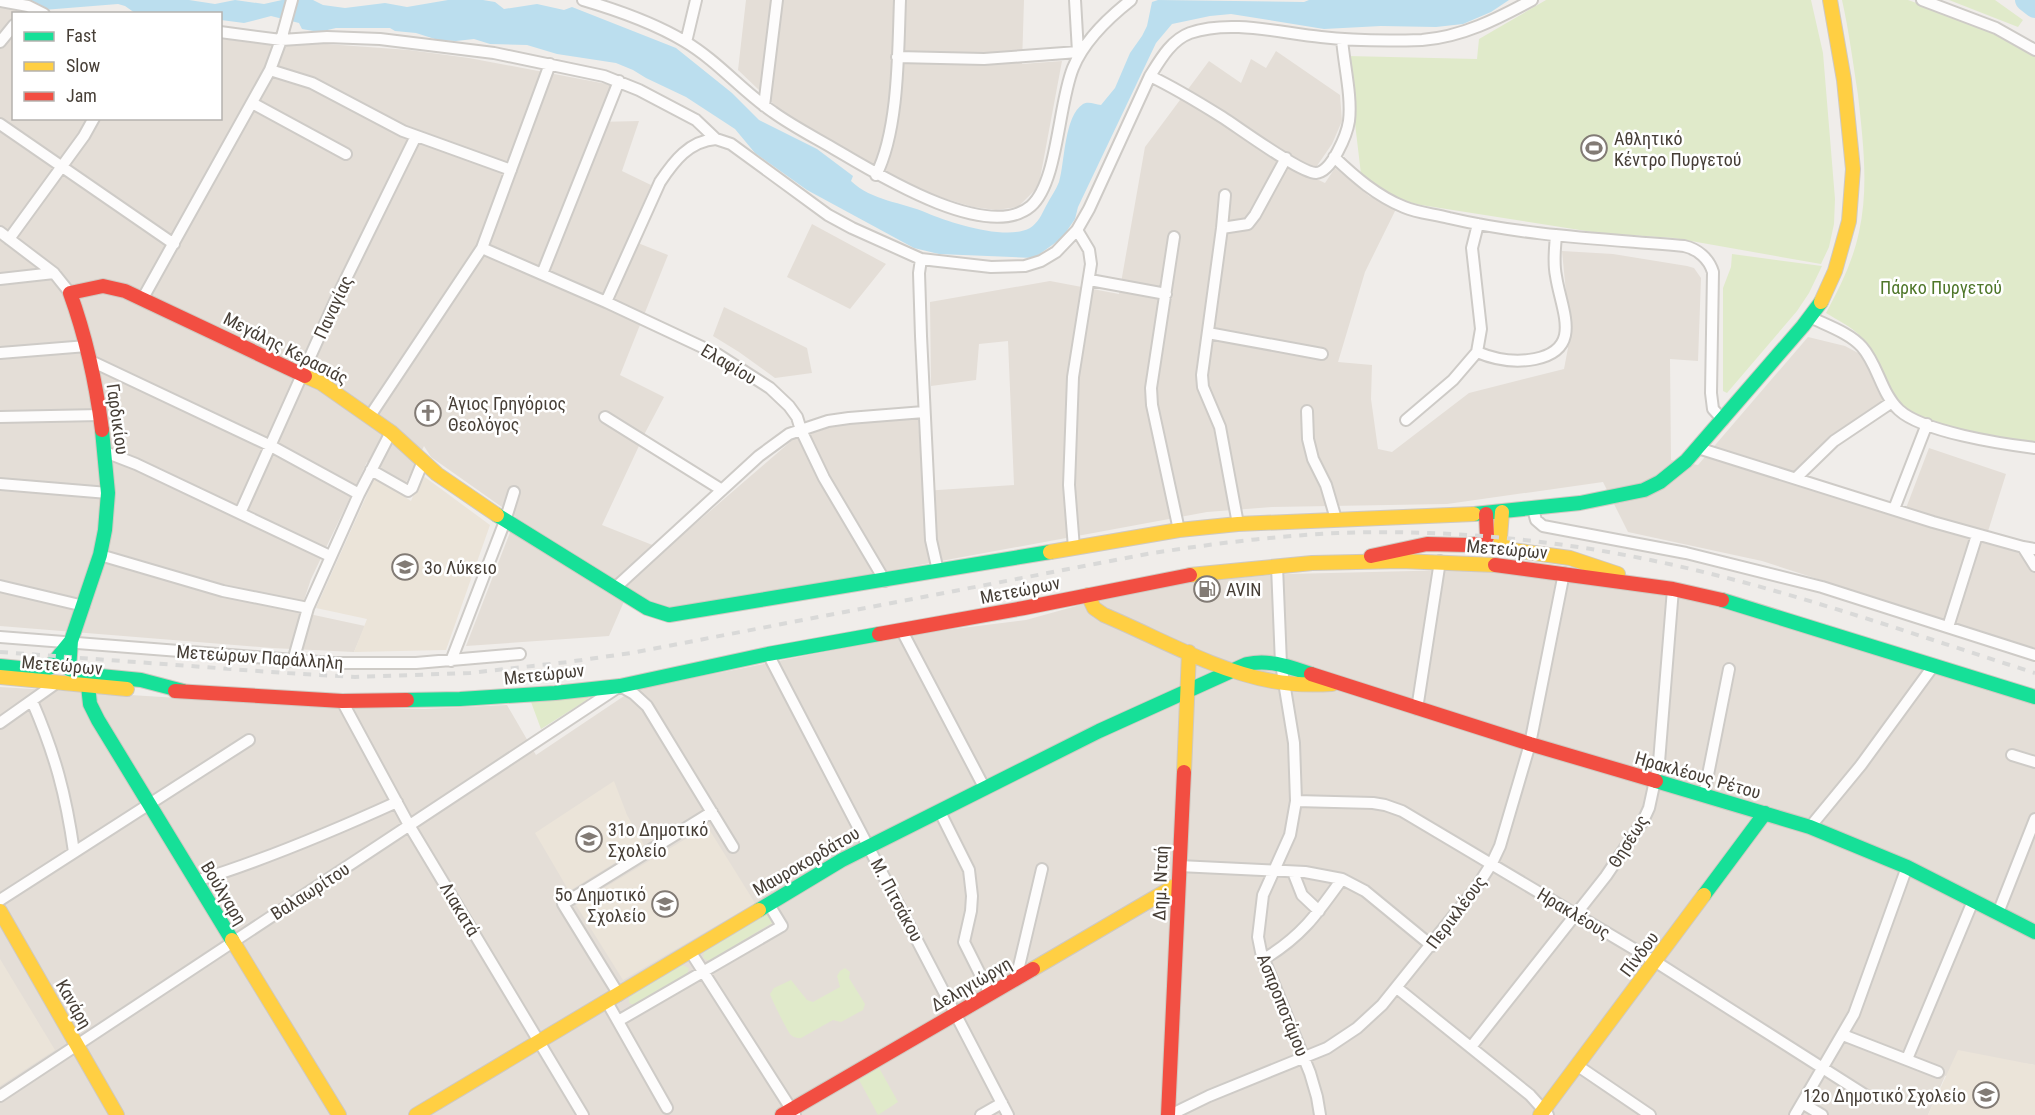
<svg xmlns="http://www.w3.org/2000/svg" width="2035" height="1115" viewBox="0 0 2035 1115" font-family="'Roboto Condensed',sans-serif">
<rect width="100%" height="100%" fill="#f0edea"/>
<path fill="#e4ded7" d="M746,0H1024L1022,64L1062,61L1039,184L1034,191L1018,207L996,210L973,207L943,198L918,190L884,172L781,111L738,70Z
M0,6L25,13L14,14V118H220L221,39L273,45L326,44L409,50L469,58L612,85L598,122L639,121L622,171L651,185L628,239L668,255L620,375L664,397L645,433L602,525L665,550L797,436L822,428L852,423L918,418L923,491L1014,485L1008,341L979,344L976,380L931,386L930,302L1050,281L1119,294L1145,147L1209,61L1241,83L1251,59L1266,68L1276,51L1340,95L1342,121L1332,144L1310,176L1325,183L1335,168L1369,196L1396,209L1365,272L1338,362L1372,365L1371,399L1378,449L1392,452L1469,393L1564,369L1568,348L1569,323L1562,251L1613,254L1687,266L1694,268L1701,278L1698,361L1670,359L1671,460L1698,465L1808,337L1845,346L1860,354L1866,359L1887,401L1820,447L1788,479L1903,516L1929,448L2006,474L1985,541L2012,547L2029,563L2035,559V649L1762,561L1628,532L1603,482L1447,504L1272,507L1207,512L751,596L666,608L657,607L629,590L609,636L466,646L516,517L431,457L424,446L405,485L367,462L311,579L300,612L365,626L354,652L272,648L0,626Z
M812,224L886,264L850,309L787,277Z
M724,307L807,348L812,373L775,378L739,352L713,336Z
M1455,570L1504,573L1632,588L1692,600L1845,644L2035,704V1065L2013,1062L1945,1076L1928,1115H0V687L323,707L425,709L507,705L536,755L633,690L914,634L1026,620L1116,595L1200,581L1289,574Z"/>
<path fill="#ebe4d9" d="M422,475L490,525L446,650L354,652L367,619L316,608L375,477L411,501Z
M614,781L627,815L644,845L569,891L535,833Z
M707,826L755,903L623,980L576,905Z
M0,959L55,1050L0,1086Z
M1958,1050L2035,1065V1115H1928Z"/>
<path fill="#e0eaca" d="M1546,0H1811L1823,53L1835,199L1834,224L1829,247L1821,264L1674,238L1599,233L1421,205L1388,197L1361,174L1347,56L1477,59L1479,39Z
M1842,0H1908L1982,26L2012,41L2035,56V443C2004,439 1914,425 1896,400C1882,381 1877,354 1860,336C1851,326 1837,320 1826,313C1840,287 1853,261 1859,232C1869,187 1863,141 1858,95C1853,63 1849,31 1842,0Z
M1949,0H1995L2023,20L2018,27Z
M1732,254L1822,266L1809,293L1797,311L1727,393L1723,391V288L1731,267Z
M586,695L589,696L587,700L541,729L531,702Z
M766,914H769L773,920L772,923L709,961L703,958L704,952Z
M682,965L689,968L687,974L634,1005L629,1003V997Z
M845,968L850,972L849,978L865,1004L863,1010L841,1022L833,1020L801,1038C796,1038 795,1038 791,1035C788,1033 771,998 770,994L774,988L791,980L807,1000L813,1002L840,987L837,976L840,971Z
M878,1066L898,1102L878,1115L858,1078Z"/>
<path fill="#bbdeee" d="M25,0H189L215,4L235,0L264,4L282,0H313L323,5L345,8L385,3L407,7L448,0H483L495,2L504,9L537,4L564,10L572,7L676,48L732,93L759,120L817,149L853,176L851,181C872,201 902,202 927,213C950,223 1007,241 1030,228C1038,223 1042,214 1046,206C1050,198 1056,190 1059,182C1065,162 1064,116 1083,104C1088,101 1095,104 1101,105L1115,88L1130,53L1142,36L1147,26L1152,2L1158,0L1304,2L1309,0H1509L1491,12L1463,24L1436,27L1381,26L1324,29L1231,14L1210,16L1172,24L1156,43L1078,207L1075,219L1062,238L1034,258L939,254L914,248L807,190L755,153L735,129L686,97L646,78L633,70L616,63L557,54L527,45L490,44L474,39L456,41L438,40L416,33L395,31L390,28H336L319,32L302,29L299,23L271,16L244,23L221,20L220,14L135,13L125,6L118,4L43,10Z"/>
<g fill="none" stroke-linecap="round" stroke-linejoin="round">
<path stroke="#bbdeee" stroke-width="22" d="M2026,0L2035,7"/>
<g stroke="#cecbc7" stroke-width="14">
<path id="street" d="M583,0C617,10 654,23 684,41C718,61 742,91 773,112C791,125 812,136 831,147C872,171 987,244 1031,206C1058,182 1058,105 1073,68C1084,41 1108,18 1131,0
M1075,0L1078,52L1080,54
M1922,0L1996,28L2035,50
M0,1L28,6L44,14
M220,32L281,40L327,37L380,39L494,53L604,76L639,90L696,120L716,139L731,144L828,215L852,228L921,259L991,267L1025,266L1041,261L1056,252L1077,230L1089,209L1150,76C1160,60 1171,40 1190,33C1231,19 1280,33 1321,37C1354,41 1389,41 1422,40C1462,37 1497,19 1532,0
M0,42L14,25
M686,42L696,0
M897,57L984,59L1078,52
M270,70L312,83L403,131L511,170
M1150,76C1175,88 1198,102 1222,117C1238,127 1300,173 1316,173C1332,172 1347,134 1349,121C1352,96 1344,65 1342,39
M252,103L346,154
M764,106L777,0
M0,124L174,244
M1334,157C1355,177 1377,196 1404,207C1418,213 1434,214 1449,218C1526,236 1606,239 1684,246C1698,249 1709,259 1713,272L1711,393L1713,409L1723,420
M876,175C899,130 898,51 900,0
M1225,195L1222,228L1202,375L1203,387L1220,427L1238,524
M1222,228L1248,224L1255,215L1286,158
M0,232L54,273L70,293
M1174,237L1151,388L1152,405L1179,530
M9,239L84,136L94,118
M482,248L606,302L717,354L770,388L789,406L797,417L801,430L824,478L885,581
M921,259L919,273L921,336L931,540L938,571
M542,274L619,81
M0,279L54,273
M1090,280L1166,294
M143,298L270,70L281,40L292,0
M606,302L660,182C674,161 689,141 716,139
M1810,317C1826,325 1850,333 1862,347C1878,365 1881,393 1899,410C1923,432 2002,444 2035,448
M1208,333L1322,354
M1477,352C1496,360 1515,363 1535,359C1584,349 1561,310 1556,276C1553,262 1555,249 1556,235
M0,353L87,346
M91,361L271,446L359,494
M1307,411L1308,439L1313,459L1326,485L1336,519
M370,416L482,248L550,64
M0,417L101,415
M605,417L722,490
M1406,420L1453,380L1477,352L1481,329L1472,248L1478,224
M1698,448L1933,522L2023,547L2035,549
M105,452L136,464L330,556
M371,470L408,491L412,488L423,461
M1796,478L1834,441L1892,402
M0,484L108,493
M1533,509L1536,520L1543,526L1686,553L1822,587L2035,655
M1894,509L1927,424
M240,513L336,299L416,136
M2023,547L2035,566
M1074,548L1069,485L1073,377L1091,264L1089,250L1077,230
M100,555L223,591L308,608
M1277,566L1281,664L1294,743L1296,801L1290,835L1263,895L1258,937L1261,952L1310,1073L1317,1097L1320,1115
M0,586L84,606
M615,588L759,456L789,434L828,421L849,418L924,412
M1948,627L1977,535
M902,631L985,789
M0,637L332,663H416L520,654
M768,654L1008,1115
M293,661L308,608L359,494L391,432
M451,661L505,521L514,492
M32,701C55,754 66,795 74,852
M342,701L409,825L583,1115
M1417,709L1440,561
M0,723L55,684
M2012,755L2035,762
M1704,795L1729,669
M1296,801L1373,803L1385,805L1402,811L1656,962L1865,1095
M940,812L969,870L972,896L971,911L964,942L990,994
M1810,827L1861,765L1934,665
M1179,866L1305,872L1342,879L1365,891L1432,946
M1293,872L1302,895L1319,911
M196,881C265,860 331,832 397,802
M0,900L249,740
M1998,913L2035,819
M690,951L795,1115
M1264,959C1302,936 1317,914 1342,879
M1016,979L1042,869
M1397,988L1530,1095L1548,1115
M619,995L563,904L712,812
M607,1002L667,1108
M618,1021L782,926L768,903
M1843,1035L1938,1072
M1471,1047L1606,876L1643,821L1649,808L1659,762L1673,589
M1907,1059L1973,901
M1578,1066L1650,1115
M0,1096L620,686L634,694L647,706L733,847
M1802,1103L1822,1115
M981,1115L1002,1103
M1170,1115L1209,1096L1327,1048L1357,1028L1382,1005L1476,888L1492,863L1500,846L1530,744L1564,573
M1795,1115L1854,1014L1907,867"/>
</g>
<g stroke="#cfc9c1" stroke-width="16">
<path id="fast" d="M102,430L108,493L105,530L100,555L71,641L69,669L80,674L141,680L183,691
M1474,514L1580,503L1644,490L1660,482L1686,461L1803,326L1821,302
M497,515L647,608L669,615L1050,552
M1722,600L2035,697
M0,666L40,670L49,668L71,641
M88,686L90,704L98,720L232,940
M407,700L460,699L555,693L620,686L768,654L879,634
M1656,781L1810,827L1907,867L2035,932
M1704,895L1765,813
M759,910L842,860L1099,731L1247,664C1270,659 1289,667 1311,674"/>
</g>
<g stroke="#cfc9c1" stroke-width="16">
<path id="slow" d="M1821,302L1835,271L1849,221L1853,169L1844,80L1830,0
M305,376L321,383L391,432L437,474L497,515
M1502,512L1500,538L1502,544L1512,550L1570,558L1618,574
M1050,552L1179,530L1238,524L1474,514
M1190,575L1312,563L1401,561L1495,565
M1088,595L1094,608L1104,615C1159,638 1213,670 1272,681C1292,685 1312,685 1332,684
M0,677L127,689
M1184,772L1189,652
M0,911L117,1115
M232,940L339,1115
M1033,969L1178,884
M416,1115L759,910
M1540,1115L1704,895"/>
</g>
<g stroke="#cfc9c1" stroke-width="16">
<path id="jam" d="M102,430C96,383 86,337 70,293L103,286L125,291L305,376
M1371,556L1427,544L1468,545L1483,543L1487,537L1486,514
M1495,565L1673,589L1722,600
M879,634L1024,608L1190,575
M1311,674L1530,744L1656,781
M175,691L342,701L407,700
M782,1115L1033,969
M1168,1115L1184,772"/>
</g>
<use href="#street" stroke="#fdfcfc" stroke-width="10"/>
<use href="#fast" stroke="#16e098" stroke-width="14"/>
<use href="#slow" stroke="#ffcf43" stroke-width="14"/>
<use href="#jam" stroke="#f24e42" stroke-width="14"/>
<path stroke="#d9d9d8" stroke-width="4" stroke-dasharray="8 8" stroke-linecap="butt" d="M0,652L285,673L355,677L470,673L568,662L631,653L1147,554C1210,544 1274,536 1338,533C1443,529 1551,539 1655,561C1784,588 1909,633 2035,673"/>
</g>
<defs>
<g id="stadium-ring" transform="scale(1.35)"><circle r="9.5" fill="#fff" stroke="#827b75" stroke-width="1.5"/><path d="M0-5a6.5 5 0 1 0 0 10a6.5 5 0 1 0 0-10ZM-3.5-1.8h7v3.6h-7Z" fill="#827b75"/></g>
<g id="church-ring" transform="scale(1.35)"><circle r="9.5" fill="#fff" stroke="#827b75" stroke-width="1.5"/><path d="M-1.2-6h2.4v3.5h3.3v2.4h-3.3V6h-2.4V-.1h-3.3v-2.4h3.3Z" fill="#827b75"/></g>
<g id="school-ring" transform="scale(1.35)"><circle r="9.5" fill="#fff" stroke="#827b75" stroke-width="1.5"/><path d="M0-5L7-2L0 1L-7-2ZM-4 1L0 2.5L4 1V4Q0 6-4 4Z" fill="#827b75"/></g>
<g id="fuel-ring" transform="scale(1.35)"><circle r="9.5" fill="#fff" stroke="#827b75" stroke-width="1.5"/><path d="M-5.5-6h7V0h2V4h1.3V-2.5L3-4.5l.8-.8L6-3V5H2.5V1h-1V6h-7ZM-4.2-4.7v3.2H.2V-4.7Z" fill="#827b75"/></g>
</defs>
<g fill-rule="evenodd">
<use href="#stadium-ring" x="1594" y="148"/>
<use href="#church-ring" x="428" y="413"/>
<use href="#school-ring" x="405" y="567"/>
<use href="#fuel-ring" x="1207" y="589"/>
<use href="#school-ring" x="589" y="839"/>
<use href="#school-ring" x="665" y="904"/>
<use href="#school-ring" x="1986" y="1095"/>
</g>
<g text-anchor="middle" dominant-baseline="central" stroke-width="5" stroke-linejoin="round" paint-order="stroke">
<g font-size="18" fill="#463e36" stroke="#fff" text-anchor="start">
<text x="1614" y="138">Αθλητικό<tspan x="1614" dy="21">Κέντρο Πυργετού</tspan></text>
<text x="448" y="403">Άγιος Γρηγόριος<tspan x="448" dy="21">Θεολόγος</tspan></text>
<text x="424" y="567">3ο Λύκειο</text>
<text x="1226" y="589">AVIN</text>
<text x="608" y="829">31ο Δημοτικό<tspan x="608" dy="21">Σχολείο</tspan></text>
<text x="646" y="894" text-anchor="end">5ο Δημοτικό<tspan x="646" dy="21">Σχολείο</tspan></text>
<text x="1966" y="1095" text-anchor="end">12ο Δημοτικό Σχολείο</text>
</g>
<g font-size="18" fill="#4f772a" stroke="#fff">
<text x="1941" y="287">Πάρκο Πυργετού</text>
</g>
<g font-size="18" fill="#463e36" stroke="#fff">
<text transform="translate(333 307) rotate(-65)">Παναγίας</text>
<text transform="translate(286 348) rotate(27)">Μεγάλης Κερασιάς</text>
<text transform="translate(729 364) rotate(31)">Ελαφίου</text>
<text transform="translate(118 419) rotate(82)">Γαρδικίου</text>
<text transform="translate(1507 549) rotate(5)">Μετεώρων</text>
<text transform="translate(1020 590) rotate(-11)">Μετεώρων</text>
<text transform="translate(260 657) rotate(4)">Μετεώρων Παράλληλη</text>
<text transform="translate(62 665) rotate(5)">Μετεώρων</text>
<text transform="translate(544 674) rotate(-6)">Μετεώρων</text>
<text transform="translate(1698 775) rotate(16)">Ηρακλέους Ρέτου</text>
<text transform="translate(1628 841) rotate(-58)">Θησέως</text>
<text transform="translate(806 861) rotate(-30)">Μαυροκορδάτου</text>
<text transform="translate(1160 883) rotate(-88)">Δημ. Νταή</text>
<text transform="translate(310 891) rotate(-33)">Βαλαωρίτου</text>
<text transform="translate(224 893) rotate(59)">Βούλγαρη</text>
<text transform="translate(897 900) rotate(62)">Μ. Πιτσάκου</text>
<text transform="translate(460 909) rotate(59)">Λιακατά</text>
<text transform="translate(1456 912) rotate(-53)">Περικλέους</text>
<text transform="translate(1574 913) rotate(31)">Ηρακλέους</text>
<text transform="translate(1639 954) rotate(-53)">Πίνδου</text>
<text transform="translate(971 984) rotate(-30)">Δεληγιώργη</text>
<text transform="translate(74 1004) rotate(60)">Κανάρη</text>
<text transform="translate(1283 1005) rotate(68)">Ασπροποτάμου</text>
</g>
</g>
<rect x="12" y="12" width="210" height="108" fill="#ffffff" stroke="#b5b2af" stroke-width="1.5"/>
<rect x="24" y="32" width="30" height="9" fill="#16e098" stroke="#b5b2af" stroke-width="1.5"/>
<text x="66" y="42" font-size="18" fill="#463e36">Fast</text>
<rect x="24" y="62" width="30" height="9" fill="#ffcf43" stroke="#b5b2af" stroke-width="1.5"/>
<text x="66" y="72" font-size="18" fill="#463e36">Slow</text>
<rect x="24" y="92" width="30" height="9" fill="#f24e42" stroke="#b5b2af" stroke-width="1.5"/>
<text x="66" y="102" font-size="18" fill="#463e36">Jam</text>
</svg>
